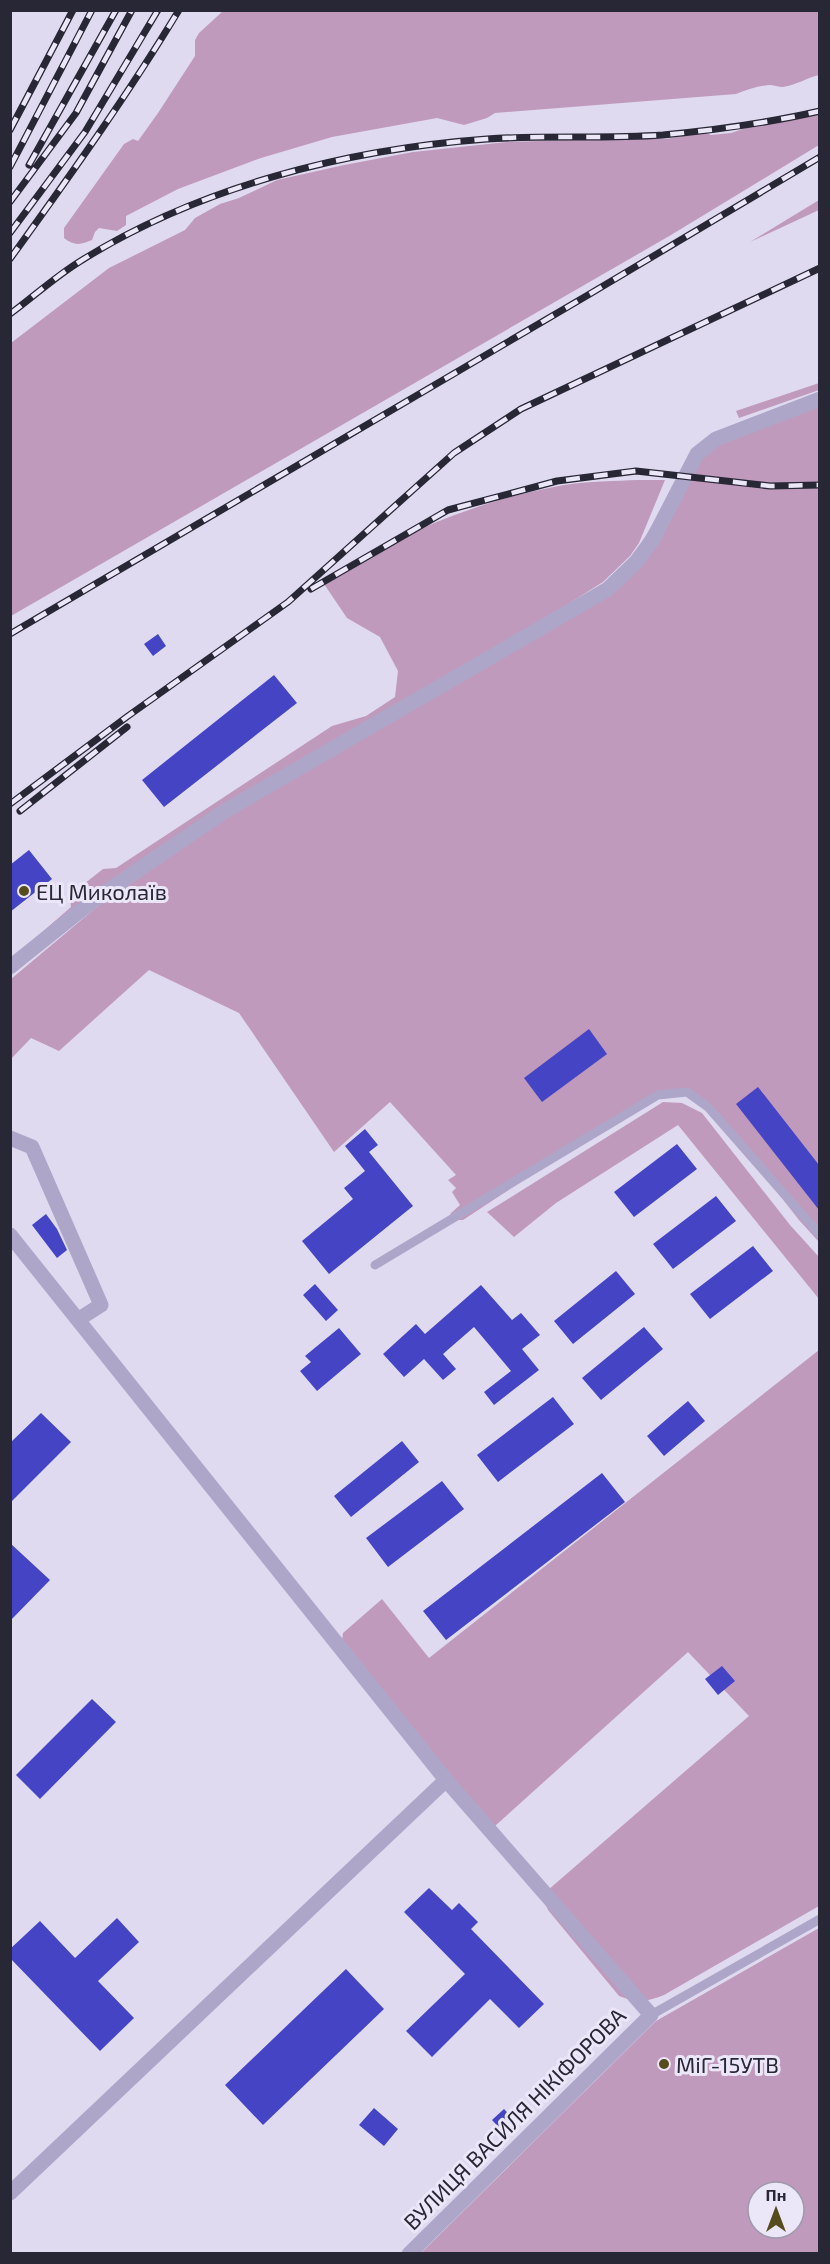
<svg xmlns="http://www.w3.org/2000/svg" width="830" height="2264" viewBox="0 0 830 2264" font-family="'Exo 2',sans-serif">
<rect width="100%" height="100%" fill="#e0daf1"/>
<path fill="#c09abc" fill-rule="evenodd" d="M223,11H819V75C807,78 796,85 783,87C778,87 774,85 769,85C757,86 747,90 736,94L495,113L487,118L464,125L437,118L332,137L261,158L178,189L126,216V225L117,231L99,228L95,232L92,240C81,245 74,246 64,238V228L124,144L133,139L138,141L158,113L195,56V40L199,33Z
M819,114V145L671,235L11,616V343L109,268L185,230L195,218L220,204L239,198L277,180L344,165L413,152L507,142L629,138L666,139L704,132L711,135L731,133L749,127Z
M819,200V210L750,242Z
M819,383V390L739,418L736,411Z
M819,398V1242L799,1220L710,1106L685,1093L651,1096L463,1220H459L450,1214L460,1205L452,1192L456,1188L448,1180L456,1175L390,1102L334,1152L239,1013L149,970L59,1051L31,1038L11,1059V979L98,906L228,816L611,592L695,456Z
M638,480H665L639,543L630,556L603,582L525,631L223,808L10,960L71,907L70,895L103,869L116,868L332,726L366,716L395,697L398,671L380,637L347,618L322,581C396,535 478,500 564,485C589,481 614,481 638,480Z
M663,1102L682,1103L702,1113L790,1225L819,1257V1299L678,1125L556,1203L514,1237L487,1212Z
M819,1350V1906L664,1995C647,2002 636,2003 619,1996L548,1910L545,1902L548,1890L749,1716L688,1652L495,1826L486,1830L342,1640L343,1633L382,1599L429,1658Z
M819,1928V2253L420,2254L656,2021ZM758,2192H794V2228H758Z"/>
<path fill="#4444c5" d="M158,634L166,646L153,656L144,644Z
M274,675L297,703L164,807L142,780Z
M29,850L52,879L10,912V865Z
M589,1029L607,1054L542,1102L524,1078Z
M758,1087L819,1165V1210L736,1104Z
M365,1129L378,1145L369,1152L413,1206L329,1274L302,1241L353,1199L344,1188L365,1171L345,1146Z
M677,1144L697,1169L634,1217L614,1192Z
M716,1196L736,1221L673,1269L653,1244Z
M46,1214L57,1229L67,1250L57,1258L32,1225Z
M753,1246L773,1271L710,1319L690,1294Z
M616,1271L635,1294L573,1344L554,1321Z
M315,1284L338,1310L326,1321L303,1295Z
M481,1285L512,1320L521,1313L540,1335L522,1349L539,1370L494,1405L484,1392L511,1371L474,1327L443,1354L456,1369L443,1380L424,1359L404,1377L383,1354L416,1324L425,1334Z
M644,1327L663,1349L601,1400L582,1378Z
M339,1328L361,1354L317,1391L300,1371L311,1362L305,1356Z
M553,1397L574,1424L498,1482L477,1455Z
M688,1401L705,1421L664,1456L647,1436Z
M41,1413L71,1442L10,1503V1443Z
M402,1441L419,1462L351,1517L334,1496Z
M602,1473L625,1502L446,1640L423,1611Z
M442,1481L464,1509L388,1567L366,1538Z
M10,1543L50,1580L10,1621Z
M722,1666L735,1681L718,1695L705,1679Z
M92,1699L116,1722L40,1799L16,1775Z
M429,1888L452,1910L459,1903L478,1922L471,1929L544,2004L519,2028L490,1999L432,2057L406,2031L465,1974L404,1912Z
M117,1918L139,1942L98,1981L134,2018L100,2051L10,1958V1949L40,1921L75,1958Z
M346,1969L384,2009L263,2125L225,2085Z
M374,2108L398,2129L384,2146L359,2125Z
M504,2109L518,2124L506,2135L492,2120Z"/>
<g fill="none" stroke-linecap="round" stroke-linejoin="round">
<path stroke="#ada6c9" stroke-width="9" d="M375,1265L658,1095L687,1092L708,1107L820,1235
M651,2015L820,1919"/>
<path stroke="#ada6c9" stroke-width="15" d="M10,967L94,900L225,811L608,589L636,562L653,539L697,454L716,439L820,399
M10,1138L32,1147L101,1305L79,1319
M10,1235L446,1780L651,2015L409,2254
M10,2193L446,1780"/>
<g stroke="#282735" stroke-width="7">
<path id="rail" d="M10,130L73,10
M29,165L116,10
M10,167L92,10
M10,202L76,113L132,10
M10,233L85,132L158,10
M10,259C69,177 127,96 179,10
M10,314C33,297 55,277 79,262C198,187 347,149 487,139C545,135 604,139 663,135C716,130 768,123 820,111
M311,589L448,510L557,481L636,471L770,486L820,485
M10,634L588,295L820,157
M10,804L128,716L288,602L454,453L521,409L820,268
M20,811L127,727"/>
</g>
<use href="#rail" stroke="#ece6f9" stroke-width="4.5" stroke-dasharray="14" stroke-linecap="butt"/>
</g>
<g fill="#564c1d" stroke="#ece6f9" stroke-width="2">
<circle cx="24" cy="891" r="6"/>
<circle cx="664" cy="2064" r="6"/>
</g>
<g text-anchor="middle" dominant-baseline="central" stroke-width="6" stroke-linejoin="round" paint-order="stroke">
<g font-size="22" fill="#282735" stroke="#ece6f9" text-anchor="start">
<text x="36" y="891">ЕЦ Миколаїв</text>
<text x="676" y="2064">МіГ-15УТВ</text>
</g>
<g font-size="22" fill="#282735" stroke="#ece6f9">
<text transform="translate(514 2118) rotate(-45)">ВУЛИЦЯ ВАСИЛЯ НІКІФОРОВА</text>
</g>
</g>
<rect width="830" height="2264" fill="none" stroke="#282735" stroke-width="24"/>
<g transform="translate(776 2210)"><circle r="28" fill="#ece6f9" stroke="#9e9aab" stroke-width="1.5"/>
<path d="M0-4.5L10 22L0 15L-10 22Z" fill="#564c1d"/>
<text y="-9" font-size="16" font-weight="bold" text-anchor="middle" fill="#282735">Пн</text>
</g>
</svg>
